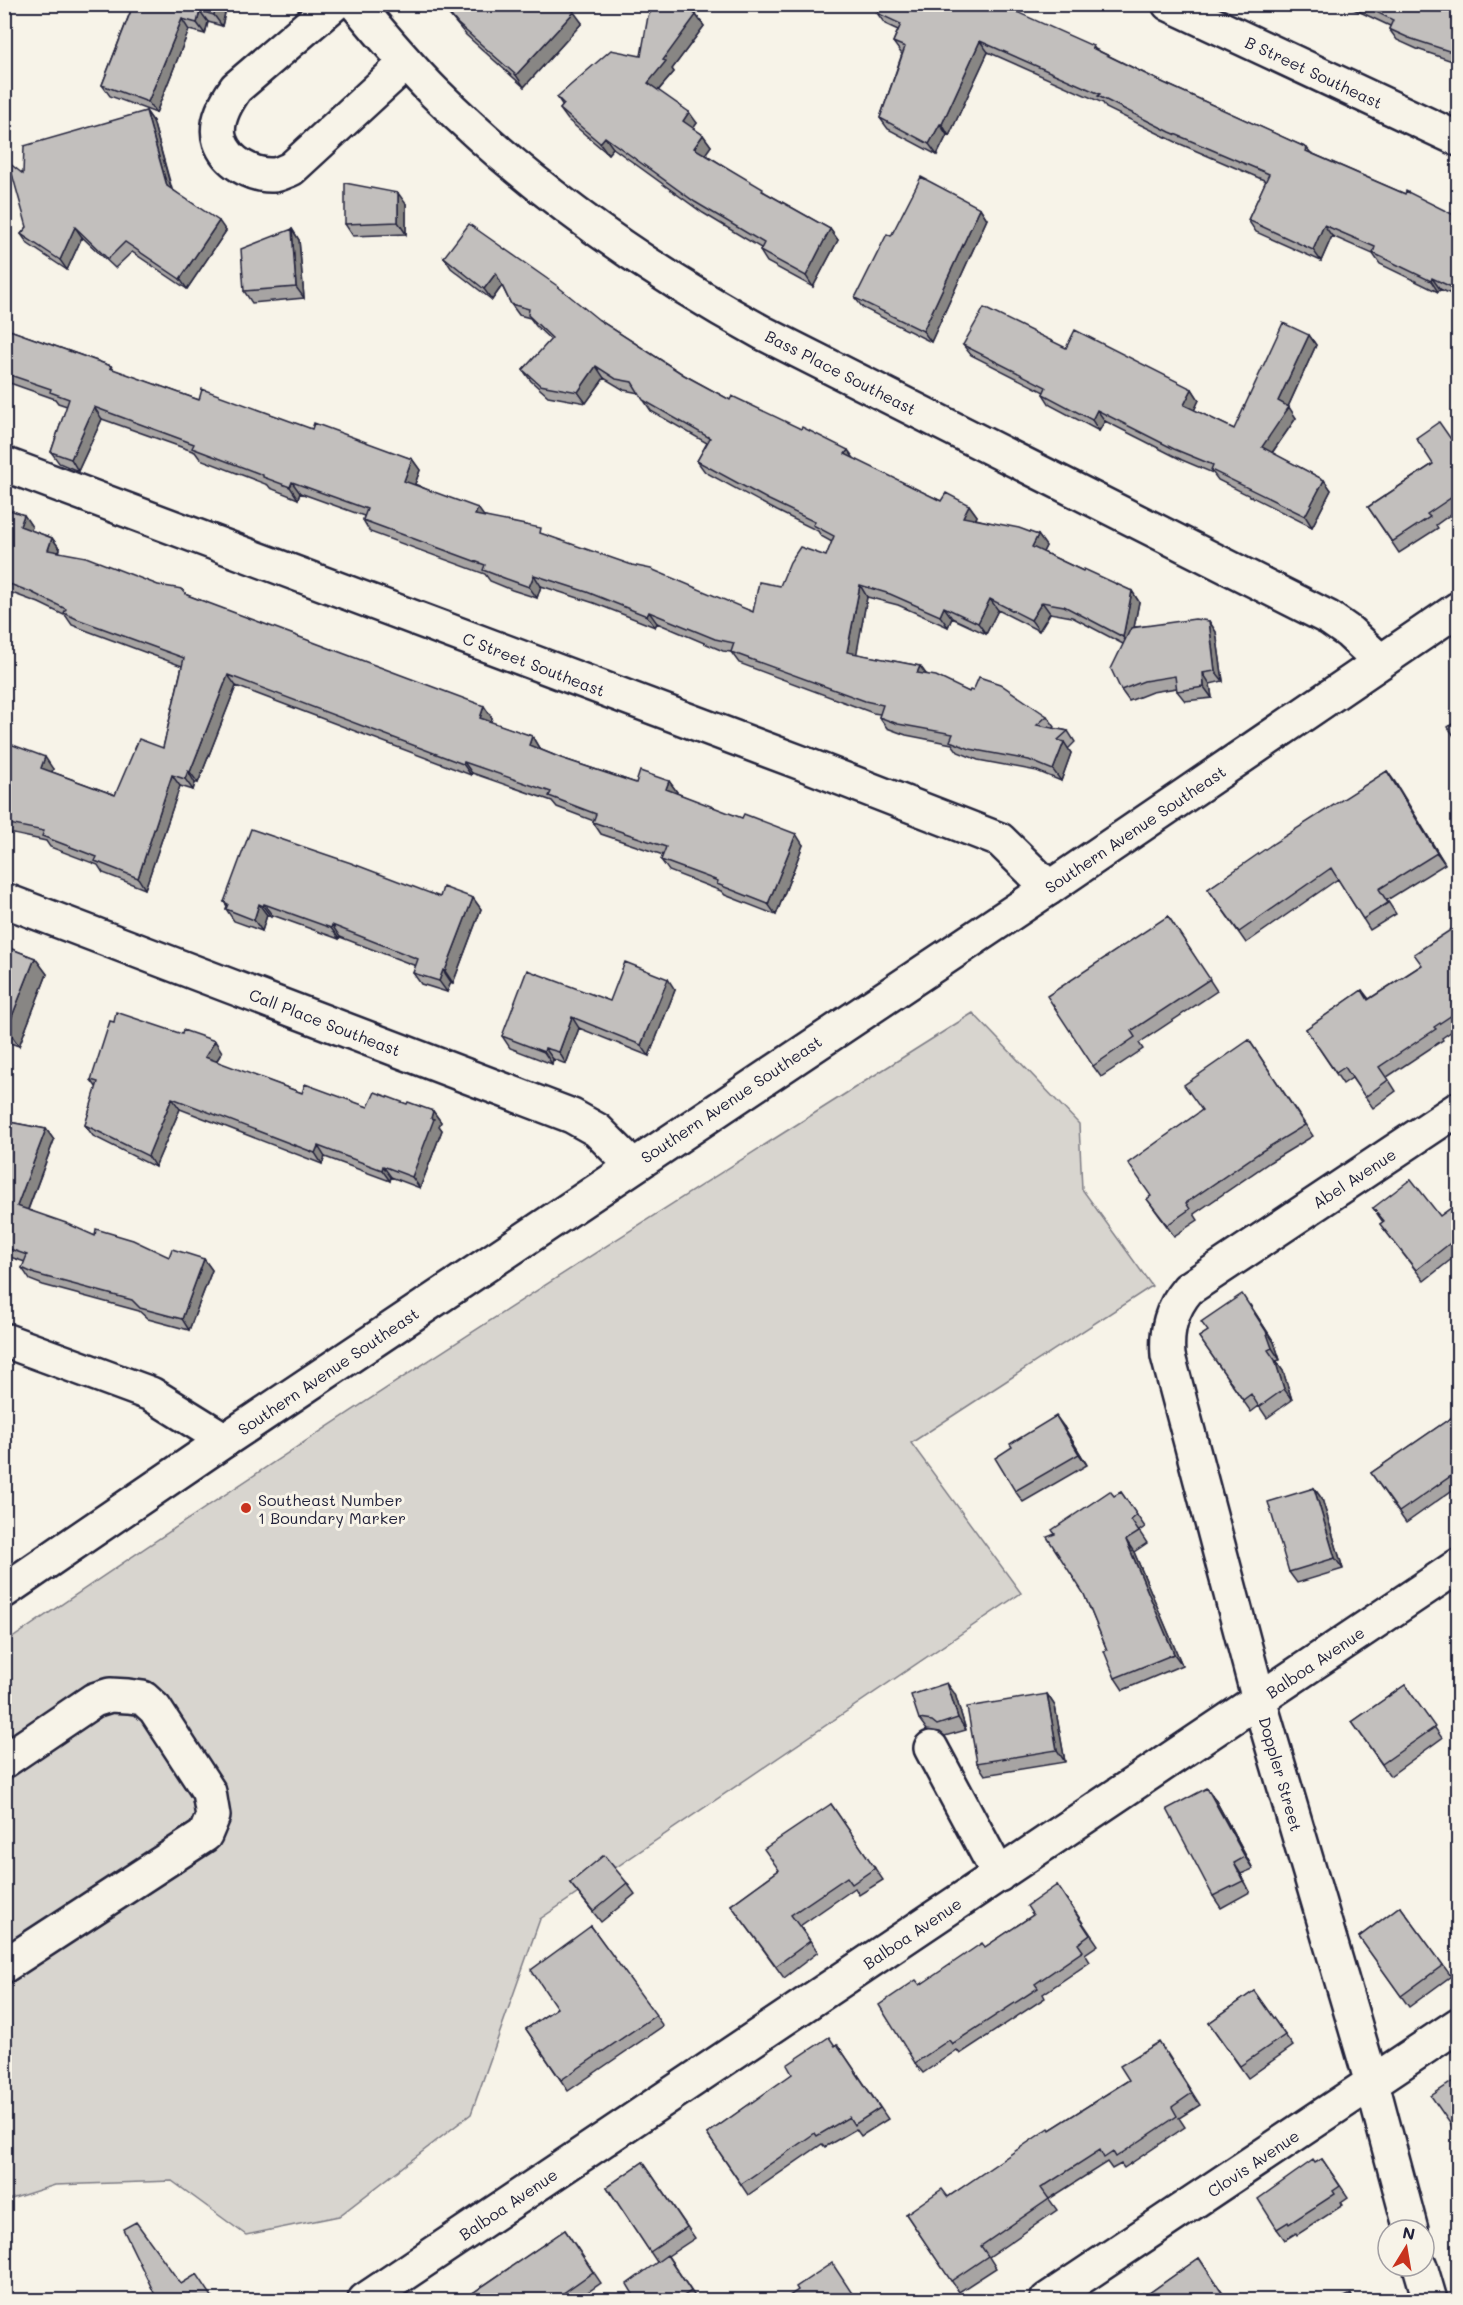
<svg xmlns="http://www.w3.org/2000/svg" width="1463" height="2305" viewBox="0 0 1463 2305" font-family="Mali,sans-serif">
<rect width="100%" height="100%" fill="#f7f3e8"/>
<filter id="ink" filterUnits="userSpaceOnUse"><feTurbulence type="fractalNoise" baseFrequency=".0167" numOctaves="2"/><feDisplacementMap in="SourceGraphic" scale="12" xChannelSelector="R" yChannelSelector="G"/><feConvolveMatrix kernelMatrix="1 2 1 2 8 2 1 2 1" color-interpolation-filters="sRGB"/></filter>
<g filter="url(#ink)">
<path fill="#d8d5cf" stroke="#7d7c85" stroke-width="1.5" d="M973,1013L1079,1124L1082,1189L1152,1286L911,1443L1021,1593L540,1919L471,2114L339,2216L246,2235L172,2181L55,2185L5,2201V1643C323,1425 648,1218 973,1013Z"/>
<g fill="none" stroke-linecap="round" stroke-linejoin="round">
<g stroke="#22223b" stroke-width="38">
<path id="minor" d="M334,4L236,88C226,102 214,123 220,141C227,162 252,176 273,175C279,175 285,171 291,169L406,63
M356,4C381,34 407,65 435,93C531,188 644,268 763,333L1329,618L1349,632L1380,661
M1169,4L1458,139
M4,464L802,763L1000,840L1049,888
M4,900L572,1116L597,1130L632,1165
M4,1340L151,1394L225,1440
M931,1748L999,1875
M4,1761L94,1700L110,1695L128,1696L143,1698L155,1709L209,1792L213,1816L205,1835L4,1966
M1411,2230L1372,2083L1259,1700L1168,1356C1166,1330 1171,1309 1188,1289L1458,1109
M1420,2266L1430,2300
M365,2300L1458,1566
M1047,2300L1458,2025"/>
</g>
<g stroke="#22223b" stroke-width="38">
<path id="major" d="M4,1591L225,1440L1049,888L1458,609"/>
</g>
<use href="#minor" stroke="#f7f3e8" stroke-width="33"/>
<use href="#major" stroke="#f7f3e8" stroke-width="33"/>
</g>
<path fill="#a7a4a3" stroke="#22223b" stroke-width="1.5" d="M126,4H227L222,26L208,22L205,34L189,30L156,113L110,96L102,85L131,10Z
M440,4H566L582,23L524,87L466,35Z
M656,4H699L696,15L704,26L672,69L674,72L658,91L697,123L693,128L703,135L711,146L705,154L766,193L830,229L838,240L813,287L767,262L760,251L761,248L703,213L613,148L608,154L568,120L560,109L563,106L557,97L641,56Z
M1343,4H1458V63L1417,49L1397,40L1389,29L1390,26Z
M877,13L1093,46L1095,49L1164,83L1307,148L1311,153L1458,217V297L1440,289L1438,292L1380,264L1373,254L1332,236L1321,261L1256,232L1248,220L1266,181L1178,143L1106,108L1103,103L988,52L949,136L947,135L937,155L888,129L880,118L902,54L901,53L893,42L898,30L885,24Z
M146,111L153,121L172,189L226,231L187,289L132,252L115,268L82,237L67,270L28,244L21,234L27,227L23,174Z
M406,204V234L353,236L345,224Z
M980,208L987,219L931,342L863,308L855,298L891,236Z
M292,229L299,240L304,298L252,303L244,291Z
M444,257L599,320L684,375L730,400L941,501L969,505L977,516L976,519L1038,535L1046,546L1043,552L1083,571L1132,591L1139,602L1134,627L1209,621L1216,632L1223,681L1210,684L1212,698L1185,701L1177,691V688L1152,692L1129,701L1121,690L1123,644L1072,617L1050,613L1039,631L998,610L986,634L952,618L948,627L898,605L867,597L856,654L920,666L926,674L969,692L1047,716L1055,727L1054,728L1068,731L1075,742L1068,749L1071,753L1061,781L1037,771L978,760L958,752L952,744L906,735L887,728L879,717L880,714L873,713L739,663L731,652L723,651L657,623L655,627L594,603L541,586L537,598L512,590L490,581L485,574L370,532L363,520L364,516L300,493L298,499L270,488L268,485L200,459L195,452L102,419L78,471L59,463L51,452L67,406L58,403L55,399L4,381V328L111,366L114,370L199,400L312,429L412,459L420,470L415,484L485,517L545,535L753,612L780,586L826,556L832,542L821,536L818,531L777,511L705,472L697,461L707,443L651,411L639,393L624,390L604,378L586,403L548,396L531,381L523,370L551,340L536,326L530,318L519,315L511,304L502,286L492,300L451,268Z
M1309,335L1316,345L1288,407L1296,418L1272,453L1324,480L1331,490L1312,527L1218,480L1213,473L1182,460L1105,421L1099,431L1050,405L1043,394L1044,392L971,355L963,345L1066,348L1192,389L1199,400L1194,410L1234,429Z
M1458,443V509L1436,525L1438,528L1399,553L1368,507L1433,464Z
M4,508L24,515L32,527L30,530L52,538L60,549L59,552L187,595L492,718L490,722L532,736L539,748V749L561,758L636,783L669,781L677,792L676,793L803,845L776,915L725,895L721,891L669,871L661,860L663,855L601,834L593,822L594,821L557,807L552,801L472,773L471,775L236,686L198,783H195L193,790L180,786L145,889L103,873L98,865L50,847L46,841L4,832V742L53,769L52,772L115,795L163,748L182,666L85,630L72,625L66,616L39,603L9,592L4,603Z
M1387,771L1445,864L1387,900L1396,914L1370,930L1338,879L1246,943L1208,889Z
M440,897L473,898L481,909L453,983L451,982L447,992L421,984L413,973L416,966L340,937L339,939L272,915L271,917L267,915L262,931L234,921L226,909L227,906L224,902Z
M1168,916L1217,991L1139,1043L1143,1049L1101,1077L1093,1066Z
M1458,925V1027L1442,1038L1443,1040L1387,1077L1396,1091L1373,1108L1352,1078L1343,1084L1306,1029L1362,990L1369,999L1422,965Z
M4,946L35,958L47,974L19,1046L4,1041Z
M675,990L649,1056L579,1028L566,1064L553,1059L552,1064L510,1048L502,1036L610,1001Z
M1249,1040L1313,1136L1270,1162L1194,1214L1198,1220L1174,1236L1147,1199L1151,1196L1202,1110Z
M222,1052L216,1062L302,1093L368,1107L407,1104L433,1111L441,1122L439,1126L442,1130L420,1188L391,1177L390,1181L325,1157L322,1164L180,1109L155,1167L93,1136L85,1125L97,1088L91,1080Z
M4,1121L46,1129L54,1140L28,1210L95,1236L169,1257L204,1259L212,1270L189,1330L148,1319L139,1311L43,1285L30,1280L22,1268L25,1262L4,1255Z
M1458,1203V1254L1424,1281L1380,1224L1383,1222L1373,1208L1440,1216Z
M1250,1305L1274,1342L1280,1360L1276,1361L1283,1371L1292,1400L1267,1418L1259,1406L1251,1412L1199,1337Z
M1458,1406V1486L1406,1523L1371,1473L1455,1415Z
M1064,1427L1087,1465L1023,1502L1015,1491L1012,1447Z
M1314,1488L1322,1499L1343,1569L1297,1583L1289,1572Z
M1121,1492L1145,1527L1139,1531L1147,1543L1134,1552L1182,1665L1123,1690L1115,1678L1107,1650L1084,1594L1055,1534Z
M1405,1685L1442,1738L1390,1776L1352,1722Z
M955,1694L966,1730L945,1736L940,1732L927,1730L919,1719Z
M1047,1694L1055,1706L1065,1762L985,1775L977,1763Z
M1215,1799L1253,1869L1241,1874L1250,1892L1221,1908L1213,1896Z
M831,1804L883,1880L859,1895L855,1888L800,1926L818,1952L784,1978L731,1905L779,1870Z
M570,1883H627L635,1894L601,1922Z
M1057,1885L1098,1945L1085,1954L1090,1962L1043,1994L1045,1998L960,2054L957,2050L923,2073L915,2063L920,1985L985,1947L1033,1915Z
M1400,1906L1451,1976L1409,2007L1359,1937Z
M591,1926L663,2026L568,2091L526,2029L557,2008Z
M1254,1991L1293,2046L1248,2078L1209,2023Z
M837,2044L888,2119L861,2136L856,2129L825,2147L822,2144L748,2195L707,2134Z
M1167,2053L1200,2105L1179,2118L1185,2127L1124,2168L1121,2164L1112,2169L1107,2162L1049,2199L1057,2210L989,2257L996,2268L959,2292L906,2214L948,2197L1050,2130L1129,2080Z
M1322,2159L1348,2197L1341,2202L1343,2205L1297,2235L1296,2233L1285,2240L1277,2229L1315,2163Z
M643,2162L695,2238L668,2256L698,2301H637L657,2262L607,2187Z
M565,2230L601,2283L575,2301H461Z
M1199,2258L1228,2301H1131L1145,2296Z"/>
<path fill="#888684" stroke="#22223b" stroke-width="1.5" d="M216,4H227L222,26L214,15Z
M688,4H699L696,15L704,26L672,69L674,72L655,94L648,83L663,60L688,8Z
M200,11L208,22L205,34L197,23Z
M574,12L582,23L524,87L516,75Z
M182,19L189,30L156,113L148,102Z
M980,41L988,52L949,136L942,124Z
M146,111L153,121L173,195L167,186Z
M689,112L697,123L691,132L683,121Z
M940,124L947,135L937,155L929,144Z
M703,135L711,146L702,159L694,148Z
M605,137L613,148L608,154L600,143Z
M398,193L406,204V234L398,222Z
M980,208L987,219L931,342L923,331Z
M219,221L226,231L187,289L180,279Z
M1324,225L1332,236L1321,261L1313,250Z
M75,227L82,237L67,270L60,260Z
M292,229L299,240L304,298L296,287Z
M830,229L838,240L813,287L806,276Z
M496,273L503,284L492,300L484,289Z
M1432,278L1440,289L1438,292L1431,281Z
M1309,335L1316,345L1286,411L1289,407L1296,418L1269,457L1262,447L1278,401Z
M596,366L604,378L586,403L578,392Z
M1192,389L1199,400L1192,415L1184,405Z
M94,407L102,419L78,471L71,459Z
M1097,410L1105,421L1099,431L1092,420Z
M848,450L856,461L845,454Z
M412,459L420,470L412,492L404,481Z
M1324,480L1331,490L1312,527L1305,516Z
M292,482L300,493L298,499L290,487Z
M969,505L977,516L971,528L963,517Z
M478,508L486,519L475,515Z
M24,515L32,527L28,537L20,526Z
M1038,535L1046,546L1040,558L1032,547Z
M52,538L60,549L56,561L48,550Z
M534,575L541,586L537,598L529,587Z
M860,585L867,597L855,663L847,652Z
M4,586L9,592L4,603Z
M1132,591L1139,602L1130,648L1123,637Z
M990,599L998,610L986,634L978,623Z
M1042,602L1050,613L1039,631L1031,620Z
M944,607L952,618L948,627L940,616Z
M649,612L657,623L655,627L647,616Z
M1209,621L1216,632L1223,681L1215,671Z
M920,666L928,677L917,673Z
M1203,673L1210,684L1212,698L1204,687Z
M228,675L236,686L198,783L190,772Z
M484,706L492,718L488,730L480,718Z
M532,736L539,748L537,756L529,745Z
M1064,742L1071,753L1061,781L1053,770Z
M45,757L53,769L49,779L41,768Z
M464,762L472,773L471,775L463,764Z
M188,771L195,783L193,790L185,779Z
M1387,771L1395,782L1445,864L1437,853Z
M172,775L180,786L145,889L138,878Z
M669,781L677,792L674,800L666,789Z
M796,834L803,845L776,915L768,904Z
M473,898L481,909L453,983L445,971Z
M259,904L267,915L262,931L254,920Z
M264,904L272,915L271,917L263,906Z
M332,925L340,937L339,939L331,928Z
M35,958L47,974L19,1046L7,1029Z
M443,970L451,982L447,992L439,981Z
M668,979L675,990L649,1056L641,1045Z
M572,1017L579,1028L566,1064L559,1052Z
M215,1041L222,1052L212,1068L205,1057Z
M545,1048L553,1059L552,1064L544,1052Z
M172,1098L180,1109L155,1167L148,1156Z
M433,1111L441,1122L439,1126L442,1130L420,1188L412,1177Z
M46,1129L54,1140L25,1217L17,1206Z
M318,1146L325,1157L322,1164L315,1153Z
M383,1166L391,1177L390,1181L382,1170Z
M204,1259L212,1270L189,1330L182,1319Z
M1250,1305L1274,1342L1280,1360L1272,1348Z
M1275,1360L1283,1371L1292,1400L1284,1389Z
M1056,1416L1064,1427L1087,1465L1079,1454Z
M1314,1488L1322,1499L1343,1569L1335,1558Z
M1126,1540L1134,1552L1182,1665L1174,1654Z
M947,1683L955,1694L966,1730L958,1718Z
M1047,1694L1055,1706L1065,1762L1057,1750Z
M1207,1788L1215,1799L1253,1869L1245,1857Z
M1234,1863L1241,1874L1250,1892L1243,1881Z"/>
<path fill="#c2bfbd" stroke="#22223b" stroke-width="1.5" d="M129,4H216L214,15L200,11L197,23L182,19L148,102L102,85L132,8Z
M441,4H566L574,12L516,75L458,24Z
M656,4H688V8L696,15L663,60L666,61L648,83L689,112L683,121L703,135L694,148L763,189L762,191L830,229L806,276L760,251L764,243L695,202L605,137L600,143L560,109L564,104L557,97L611,50L641,56L648,16Z
M881,4H999L1093,46L1092,48L1164,83L1307,148L1306,151L1405,194L1406,191L1458,217V290L1432,278L1431,281L1373,253L1375,247L1324,225L1313,250L1248,220L1269,174L1170,132L1098,96L1100,94L980,41L942,124H940L929,144L880,118L905,47L893,42L901,24L877,13Z
M1360,4H1458V54L1409,38L1389,29L1393,20Z
M146,111L167,186L219,221L180,279L125,242L108,259L75,227L60,260L21,234L27,227L9,163L23,174L24,146Z
M921,177L980,208L923,331L855,298L887,234L891,236Z
M345,183L398,193V222L345,224Z
M469,224L556,285L599,320L684,375L730,400L732,396L801,429L802,427L848,450L845,454L941,501L946,493L969,505L963,517L1019,528L1038,535L1032,547L1083,571L1084,569L1132,591L1123,637L1064,606L1042,602L1031,620L990,599L978,623L944,607L940,616L890,594L860,585L847,652L920,666L917,673L936,676L969,692L970,690L973,691L979,677L1000,684L1047,716L1037,725L1068,731L1058,740L1064,742L1053,770L1029,760L970,749L950,741L953,734L898,724L879,717L883,705L865,701L731,652L734,643L715,639L649,612L647,616L587,592L534,575L529,587L504,578L483,570L485,565L363,520L367,509L292,482L290,487L263,477V475L192,448L194,444L94,407L71,459L51,452L69,399L50,392L51,389L4,373V328L111,366L110,368L199,400L202,389L312,429L314,423L412,459L404,481L478,508L475,515L541,528L540,533L632,565L651,569L753,612L759,582L780,586L790,562L800,547L826,556L834,536L813,525L815,522L769,500L697,461L710,438L643,400L632,382L616,379L596,366L578,392L540,385L523,370L552,338L528,315L529,309L511,304L496,273L484,289L444,257Z
M292,229L296,287L244,291L241,249Z
M984,308L1066,348L1075,330L1192,389L1184,405L1234,429L1283,323L1309,335L1278,401L1289,407L1262,447L1324,480L1305,516L1211,470L1213,465L1174,449L1097,410L1092,420L1043,394L1046,387L963,345Z
M1439,422L1455,445L1458,443V493L1427,514L1430,517L1392,542L1368,507L1433,464L1416,438Z
M4,508L24,515L20,526L52,538L48,550L86,557L158,585L182,589L187,595L484,706L480,718L532,736L529,745L561,758L636,783L640,771L669,781L666,789L742,818L744,814L796,834L768,904L717,884L718,881L661,860L666,847L593,822L596,814L549,796L551,792L464,762L463,764L228,675L190,772L188,771L185,779L172,775L138,878L95,861L97,857L42,836L44,831L4,823L5,742L45,757L41,768L115,795L139,739L163,748L184,658L77,619L64,613L66,609L31,592L4,582Z
M1195,619L1209,621L1215,671L1203,673L1204,687L1177,691L1175,676L1144,681L1121,690L1111,669L1131,628Z
M1458,720V742L1448,727Z
M1387,771L1437,853L1379,889L1388,903L1363,919L1331,868L1239,932L1208,889L1274,843Z
M251,829L351,863L440,897L443,887L473,898L445,971L443,970L439,981L413,973L418,959L332,925L331,928L264,904L263,906L259,904L254,920L226,909L228,904L224,902Z
M1168,916L1210,979L1131,1031L1135,1037L1093,1066L1047,996Z
M1458,925V1011L1434,1027L1436,1029L1379,1067L1388,1080L1365,1097L1345,1067L1336,1073L1306,1029L1362,990L1368,1000L1422,965L1414,954Z
M4,946L35,958L7,1029L4,1028Z
M625,962L668,979L641,1045L572,1017L559,1052L545,1048L544,1052L502,1036L527,970L610,1001Z
M116,1012L182,1034L183,1030L215,1041L205,1057L302,1093L305,1084L368,1107L375,1092L407,1104L408,1102L433,1111L431,1118L434,1119L412,1177L383,1166L382,1170L318,1146L315,1153L172,1098L148,1156L85,1125L98,1082L91,1080L110,1021L114,1022Z
M1249,1040L1305,1125L1262,1151L1186,1203L1190,1209L1167,1225L1147,1199L1151,1196L1128,1163L1202,1110L1184,1085Z
M4,1121L46,1129L17,1206L66,1223L95,1236L96,1229L133,1240L169,1257L172,1249L204,1259L182,1319L140,1308L132,1300L35,1274L22,1268L27,1255L4,1247Z
M1411,1179L1440,1216L1458,1203V1237L1416,1270L1380,1224L1384,1221L1373,1208Z
M1242,1294L1266,1331L1272,1348L1268,1350L1275,1360L1284,1389L1259,1407L1251,1394L1243,1400L1199,1337L1208,1331L1201,1322Z
M1458,1406V1464L1455,1467L1458,1471L1399,1512L1371,1473L1455,1415L1453,1411Z
M1056,1416L1079,1454L1015,1491L995,1458L1012,1447L1010,1444Z
M1314,1488L1335,1558L1289,1572L1268,1502Z
M1110,1491L1114,1496L1121,1492L1137,1515L1131,1520L1139,1532L1126,1540L1174,1654L1115,1678L1104,1651L1107,1650L1084,1594L1047,1537L1055,1534L1052,1530Z
M947,1683L958,1718L937,1725L932,1721L919,1719L911,1695Z
M1405,1685L1435,1727L1382,1764L1352,1722Z
M1047,1694L1057,1750L977,1763L967,1707Z
M1207,1788L1245,1857L1234,1863L1243,1881L1213,1896L1167,1809Z
M831,1804L875,1868L852,1884L847,1877L791,1915L810,1941L776,1966L731,1905L779,1870L764,1849Z
M604,1855L627,1883L593,1911L570,1883Z
M1057,1885L1090,1935L1078,1944L1083,1951L1035,1984L1038,1988L952,2044L949,2040L915,2063L879,2005L916,1980L920,1985L982,1943L985,1947L1033,1915L1027,1906Z
M1400,1906L1443,1965L1401,1996L1359,1937Z
M591,1926L656,2015L561,2080L526,2029L557,2008L531,1970Z
M1254,1991L1285,2035L1240,2066L1209,2023Z
M829,2037L835,2046L837,2044L880,2108L854,2125L849,2117L817,2136L815,2133L741,2184L707,2134L792,2074L787,2065Z
M1159,2042L1192,2093L1172,2107L1177,2116L1116,2157L1113,2152L1104,2158L1100,2150L1041,2188L1049,2199L981,2246L988,2256L951,2281L906,2214L942,2189L948,2197L1049,2128L1050,2130L1129,2080L1120,2066Z
M1458,2078V2135L1431,2096Z
M1322,2159L1340,2186L1333,2191L1335,2194L1289,2224L1288,2222L1277,2229L1258,2199L1313,2160L1315,2163Z
M643,2162L687,2227L650,2252L607,2187Z
M136,2222L181,2284L197,2274L215,2301H158L123,2229Z
M565,2230L593,2272L552,2301H539L538,2299L535,2301H461Z
M667,2255L691,2291L676,2301H637L627,2284Z
M1199,2258L1222,2293L1212,2301H1131L1143,2293L1145,2296Z
M832,2263L857,2301H782L798,2290L796,2287Z
M1351,2294L1354,2301H1336Z"/>
</g>
<circle fill="#c8321e" stroke="#f7f3e8" stroke-width="2" cx="246" cy="1508" r="6"/>
<g text-anchor="middle" dominant-baseline="central" stroke-width="6" stroke-linejoin="round" paint-order="stroke">
<g font-size="16" fill="#22223b" stroke="#f7f3e8">
<text transform="translate(1314 72) rotate(25)">B Street Southeast</text>
<text transform="translate(841 372) rotate(27)">Bass Place Southeast</text>
<text transform="translate(534 664) rotate(21)">C Street Southeast</text>
<text transform="translate(1135 829) rotate(-34)">Southern Avenue Southeast</text>
<text transform="translate(325 1022) rotate(21)">Call Place Southeast</text>
<text transform="translate(731 1099) rotate(-34)">Southern Avenue Southeast</text>
<text transform="translate(1354 1178) rotate(-33)">Abel Avenue</text>
<text transform="translate(328 1371) rotate(-34)">Southern Avenue Southeast</text>
<text transform="translate(1315 1662) rotate(-34)">Balboa Avenue</text>
<text transform="translate(1281 1774) rotate(74)">Doppler Street</text>
<text transform="translate(912 1933) rotate(-34)">Balboa Avenue</text>
<text transform="translate(1253 2163) rotate(-34)">Clovis Avenue</text>
<text transform="translate(508 2204) rotate(-34)">Balboa Avenue</text>
</g>
<g font-size="16" fill="#22223b" stroke="#f7f3e8" text-anchor="start">
<text x="258" y="1499">Southeast Number<tspan x="258" dy="18">1 Boundary Marker</tspan></text>
</g>
</g>
<rect width="1463" height="2305" fill="none" stroke="#f7f3e8" stroke-width="24"/>
<rect x="12" y="12" width="1439" height="2281" fill="none" stroke="#22223b" stroke-width="2" filter="url(#ink)"/>
<g transform="translate(1406 2248) rotate(11)"><circle r="28" fill="#f7f3e8" stroke="#a29fa3" stroke-width="1.5"/>
<path d="M0-4.5L10 22L0 15L-10 22Z" fill="#c8321e"/>
<text y="-9" font-size="16" font-weight="bold" text-anchor="middle" fill="#22223b">N</text>
</g>
</svg>
